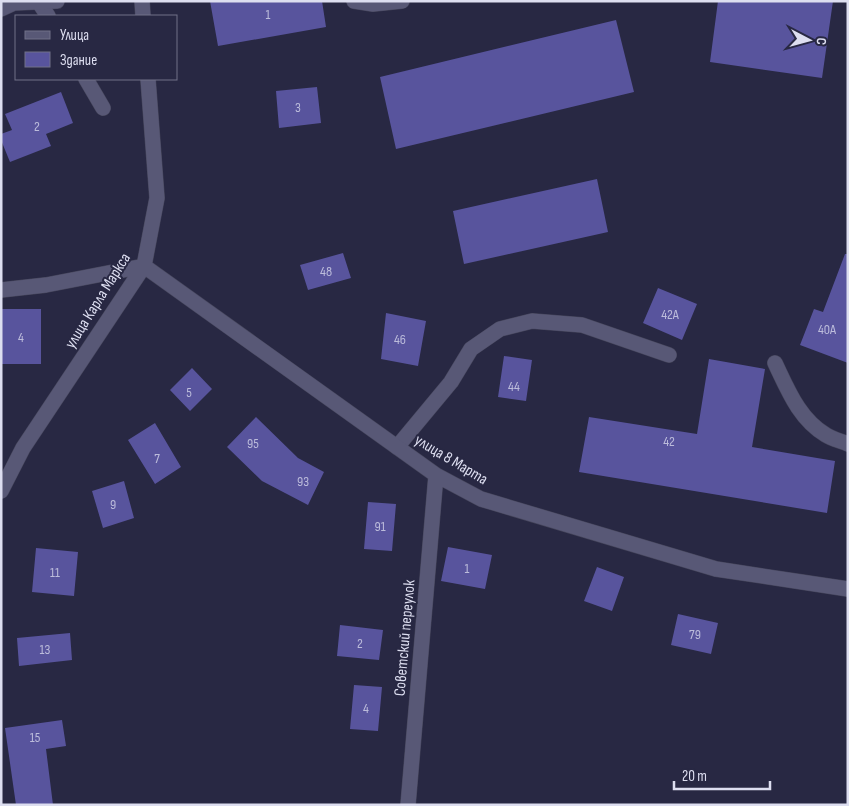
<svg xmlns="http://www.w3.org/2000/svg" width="849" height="806" viewBox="0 0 849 806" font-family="'Sofia Sans Condensed',sans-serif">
<rect width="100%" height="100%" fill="#282843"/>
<path fill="#58549d" d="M210,1H322L326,27L218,46Z
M718,1H833L822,78L710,62Z
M616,20L634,92L396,149L380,77Z
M317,87L321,123L279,128L276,91Z
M61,92L73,123L46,134L51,146L10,162L1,140V134L12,130L5,114Z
M597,179L608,232L464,264L453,211Z
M343,253L351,278L308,290L300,265Z
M845,254H848V363L800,345L814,309L823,312Z
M658,288L697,304L682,340L643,323Z
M1,309H41V364H1Z
M386,313L426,321L418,366L381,359Z
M504,356L532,360L526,401L498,397Z
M709,359L765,369L752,447L835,461L827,513L579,472L589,417L697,434Z
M192,368L212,389L190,411L170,390Z
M256,417L298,458L324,472L308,505L262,481L227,447Z
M155,423L181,467L155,484L128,440Z
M124,481L134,518L103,528L92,491Z
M368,502L396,504L392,551L364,549Z
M448,547L492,555L485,589L441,581Z
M36,548L78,552L74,596L32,592Z
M597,567L624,577L612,611L584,601Z
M678,614L718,623L711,654L671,645Z
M340,625L383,630L379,660L337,656Z
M70,633L72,660L19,666L17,638Z
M354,685L382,687L378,731L350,729Z
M62,720L66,746L46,749L53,805H16L5,728Z"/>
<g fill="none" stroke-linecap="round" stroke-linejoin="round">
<g stroke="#46465c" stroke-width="16">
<path id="service" d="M38,1L48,16
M354,1L373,4L402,1
M86,79L103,108
M775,363C788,390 799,419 826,435C832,439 841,441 848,444
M397,447L451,382L471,349L500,329L532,321L582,325L669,355"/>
</g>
<g stroke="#46465c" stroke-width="16">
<path id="minor" d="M142,1L143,16
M1,9L14,3L57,1
M1,290L46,285L144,266L436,475L481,499L716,569L848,589
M1,491L23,448L144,266L157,198L148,79
M408,805L436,475"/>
</g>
<use href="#service" stroke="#585876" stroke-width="15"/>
<use href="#minor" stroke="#585876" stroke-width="15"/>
</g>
<g text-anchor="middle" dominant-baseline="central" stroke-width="4" stroke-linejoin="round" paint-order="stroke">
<g font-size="14" fill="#bcbcdb">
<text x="268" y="14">1</text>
<text x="298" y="107">3</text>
<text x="37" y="126">2</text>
<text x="326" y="271">48</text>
<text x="670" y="314">42А</text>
<text x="827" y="329">40А</text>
<text x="21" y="337">4</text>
<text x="400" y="339">46</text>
<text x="514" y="386">44</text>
<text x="189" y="392">5</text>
<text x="669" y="441">42</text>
<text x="253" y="443">95</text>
<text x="157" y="458">7</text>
<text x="303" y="481">93</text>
<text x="113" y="504">9</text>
<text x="380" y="526">91</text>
<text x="467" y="568">1</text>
<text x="55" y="572">11</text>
<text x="695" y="634">79</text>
<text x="360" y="643">2</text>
<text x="45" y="649">13</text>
<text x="366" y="708">4</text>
<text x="35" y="737">15</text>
</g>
<g font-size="16" fill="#dddef0" stroke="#282843">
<text transform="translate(98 301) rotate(-58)">улица Карла Маркса</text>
<text transform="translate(451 460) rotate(31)">улица 8 Марта</text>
<text transform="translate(405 638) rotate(-85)">Советский переулок</text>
</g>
</g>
<rect width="849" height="806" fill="none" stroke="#dddef0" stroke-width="5"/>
<rect x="15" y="15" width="162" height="65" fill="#282843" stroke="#707188"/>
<rect x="25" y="31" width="25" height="8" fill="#585876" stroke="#707188"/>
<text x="60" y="40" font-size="15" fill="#dddef0">Улица</text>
<rect x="25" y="52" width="25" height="15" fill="#58549d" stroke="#707188"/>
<text x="60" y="65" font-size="15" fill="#dddef0">Здание</text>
<g transform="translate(809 40) rotate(96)" stroke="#282843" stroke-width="4" paint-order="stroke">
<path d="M0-4L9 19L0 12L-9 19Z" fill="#dddef0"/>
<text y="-8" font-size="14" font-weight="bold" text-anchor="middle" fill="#dddef0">С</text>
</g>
<path d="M674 781v8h96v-8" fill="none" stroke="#dddef0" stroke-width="2.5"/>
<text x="682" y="781" font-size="15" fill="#dddef0" stroke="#282843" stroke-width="4" paint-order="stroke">20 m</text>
</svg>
